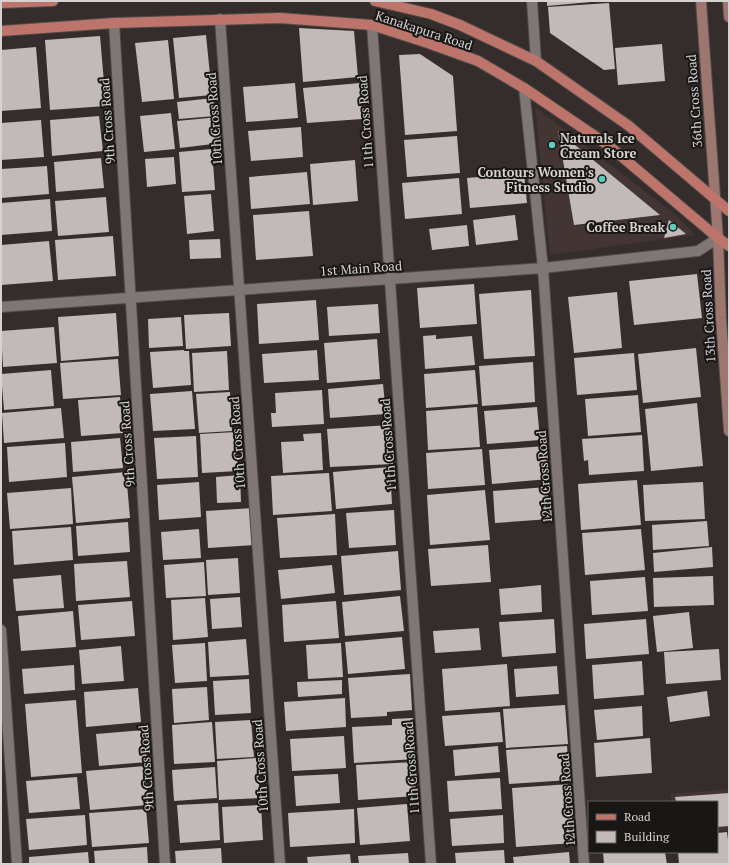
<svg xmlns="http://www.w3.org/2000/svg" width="730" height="865" viewBox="0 0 730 865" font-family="'PT Serif',serif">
<rect width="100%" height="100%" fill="#342d2c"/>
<path fill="#423533" d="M535,107L676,215L695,235L550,255Z
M729,789V830L717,831V802H671L670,794Z"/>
<path fill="#c2bab8" d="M547,1H591V2L547,6Z
M609,3L615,69L604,70L550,33L548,7Z
M299,28L354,31L358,77L303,82Z
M206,35L212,95L179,98L173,38Z
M100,36L106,106L50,110L45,40Z
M168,40L174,99L142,102L135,43Z
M662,44L665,81L618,85L615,48Z
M36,47L41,108L1,111V50Z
M420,54L453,76L457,131L405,135L399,55Z
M295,83L298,118L246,122L243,87Z
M360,83L362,119L307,123L303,88Z
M213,98L215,116L179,119L177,102Z
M171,113L175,149L144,152L140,116Z
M99,116L103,151L52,156L50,120Z
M219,117L221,143L180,148L177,121Z
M41,120L44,157L1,160V123Z
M301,127L303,157L251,161L248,131Z
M558,131L660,215L574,225Z
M457,136L460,173L407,177L404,140Z
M212,149L215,190L182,192L179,152Z
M174,157L176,184L147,187L145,159Z
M101,158L104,188L56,192L54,162Z
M355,160L358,201L313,205L310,164Z
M47,166L49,194L1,198V169Z
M307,172L310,204L251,209L249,177Z
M524,173L527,203L470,208L467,178Z
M459,178L462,214L405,219L402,183Z
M211,194L214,231L187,234L184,196Z
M106,197L109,232L58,236L55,201Z
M50,199L52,231L1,235V203Z
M309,211L313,256L256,260L253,215Z
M515,215L518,240L476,245L473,220Z
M669,220L686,234L664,238Z
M467,225L469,246L432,250L429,229Z
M113,236L116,276L58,280L55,240Z
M220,239L221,258L190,259L189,240Z
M49,241L53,281L1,285V245Z
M697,274L702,318L634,325L629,281Z
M474,284L477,324L420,328L417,288Z
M531,290L535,356L484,359L479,294Z
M617,292L622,348L574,353L568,297Z
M316,300L319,340L259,344L257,304Z
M378,304L380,333L329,336L327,307Z
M116,313L119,356L61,361L58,317Z
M229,313L231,346L186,349L184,315Z
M181,317L183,346L149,348L148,319Z
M54,327L57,363L3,367L1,331Z
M436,335V339L472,336L475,365L425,369L423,336Z
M377,339L380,379L327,383L324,343Z
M696,348L701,397L643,403L638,354Z
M184,350V351H189L191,385L153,388L150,352Z
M317,350L319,380L264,383L262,354Z
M227,351L229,390L194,392L192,353Z
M634,353L637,390L577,395L574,358Z
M118,359L121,395L63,399L60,363Z
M533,362L535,402L482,406L479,366Z
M51,370L54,406L4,410L1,374Z
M475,370L478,404L426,408L424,374Z
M383,384L386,414L330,418L328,389Z
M322,390L324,424L272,427L271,413H276L275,393Z
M192,391L195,429L153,431L150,394Z
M230,392L232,431L199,433L196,394Z
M638,395L641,432L588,436L585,399Z
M120,397L123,433L81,436L78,400Z
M697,403L703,466L651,471L645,409Z
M477,407L480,447L428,450L426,411Z
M537,407L540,440L487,444L484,411Z
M61,408L64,438L4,443L2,413Z
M390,425L393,464L330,467L327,429Z
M236,432L238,471L202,473L200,434Z
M321,433L323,470L283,473L281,442L304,441L303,434Z
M642,435L644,471L589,475L588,460L584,461L582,439Z
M196,436L198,477L157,479L154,438Z
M120,438L123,468L73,472L71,442Z
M65,443L67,477L9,482L7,447Z
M546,446L549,479L492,484L489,450Z
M482,449L485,485L428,489L426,453Z
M390,467L392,504L336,509L333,472Z
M126,472L130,518L76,523L72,477Z
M329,473L332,511L273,515L271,476Z
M240,475L241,502L217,503L216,477Z
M637,480L641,525L581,530L578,484Z
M199,482L201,517L159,520L157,485Z
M703,482L705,519L645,521L643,485Z
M547,487L550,519L495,523L493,491Z
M71,488L73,524L10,529L7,493Z
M485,490L490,540L430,545L427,495Z
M253,508L255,545L208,548L206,511Z
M394,510L396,545L349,548L346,513Z
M335,514L337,555L280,558L277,518Z
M707,521L709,546L653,550L652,525Z
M128,522L130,552L78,556L76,526Z
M71,527L73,560L14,565L12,531Z
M199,529L201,558L163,560L161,532Z
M641,529L645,570L585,575L582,533Z
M488,545L491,582L431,586L428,549Z
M712,547L713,567L654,572L653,553Z
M398,551L401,590L344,595L341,556Z
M238,558L240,593L208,595L206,560Z
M127,561L130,597L76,601L74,564Z
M204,562L206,596L166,598L164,565Z
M332,565L335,593L281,599L278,570Z
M61,575L64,608L16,611L13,579Z
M713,576L714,605L654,607L653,578Z
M645,577L648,611L592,615L590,581Z
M541,585L542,612L501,615L499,589Z
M400,596L404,631L345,636L342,602Z
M240,597L242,627L212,629L210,599Z
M205,598L208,637L173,640L171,600Z
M132,601L135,636L81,640L78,605Z
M336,601L339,638L284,642L282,605Z
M73,611L76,647L21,651L18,616Z
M689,612L693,648L657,652L653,616Z
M554,619L556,653L502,657L499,622Z
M646,619L649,654L586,659L584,624Z
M479,628L481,650L435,653L433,631Z
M402,637L405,669L348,674L345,642Z
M246,639L249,675L210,677L208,642Z
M205,643L207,681L175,683L172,645Z
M341,643L343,677L308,679L306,645Z
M121,646L124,681L82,684L79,650Z
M719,649L721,680L666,684L664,652Z
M642,661L644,695L594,699L592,665Z
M507,664L510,706L445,711L442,669Z
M74,665L75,690L24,694L22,669Z
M557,666L559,694L516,697L514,669Z
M410,674L412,710L387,712V716L351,718L348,678Z
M249,679L251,713L215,715L213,681Z
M342,680V694L298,697L297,682Z
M207,687L209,720L174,723L172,689Z
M138,688L141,722L86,727L84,692Z
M707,691L710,716L670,722L667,697Z
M345,698L346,727L286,731L284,702Z
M76,700L82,773L31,777L25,704Z
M565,705L568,744L506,748L503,709Z
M642,706L643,736L597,740L594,710Z
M500,712L503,742L445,746L442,716Z
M413,718L415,759L354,763L352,727L392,725V719Z
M251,720L254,757L217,759L215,722Z
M212,722L215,762L174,764L172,725Z
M144,730L147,762L99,766L96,734Z
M344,736L346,768L292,771L290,739Z
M650,738L652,773L596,777L594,743Z
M498,746L500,772L455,776L453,750Z
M567,746L570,780L509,784L506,750Z
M257,758L260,798L219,800L217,761Z
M414,762L416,796L358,800L356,765Z
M145,766L148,805L90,810L86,771Z
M215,767L217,798L174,801L172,770Z
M338,774L340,803L296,806L294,776Z
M77,777L80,809L29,813L26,781Z
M500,778L502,809L449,812L447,781Z
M570,784L574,843L516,847L512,788Z
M729,793V826L717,827V802H676L675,797Z
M218,803L220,840L180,843L177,805Z
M407,804L410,841L360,845L357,808Z
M261,805L263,840L224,843L222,807Z
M146,809L149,843L92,847L89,813Z
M354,809L355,843L290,847L288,813Z
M85,815L87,845L29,850L26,819Z
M503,815L504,843L452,846L450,819Z
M727,832L728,840H729V864H679L678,852H717V833Z
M147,847L148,864H95L94,851Z
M221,848L222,864H176L175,851Z
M504,850L505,864H456L455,853Z
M88,852L89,864H29V857Z
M569,852L570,864H514L513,857Z
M603,852H665L667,864H604Z
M408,853L409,864H359L358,856Z
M350,854L351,864H308L307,857Z"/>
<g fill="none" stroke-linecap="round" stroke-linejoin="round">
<g stroke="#504a49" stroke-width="12">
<path id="street" d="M532,1L536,61
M220,19L280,864
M114,23L165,864
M372,25L431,864
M524,88L543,268L584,864
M1,307L543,268L698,251L718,238
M1,630L17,864"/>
</g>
<g stroke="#504a49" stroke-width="12">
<path id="secondary" d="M701,1L718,238L721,318L729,431
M728,1L729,17"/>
</g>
<g stroke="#504a49" stroke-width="12">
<path id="primary" d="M375,1L431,14L460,25L536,61L629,126L729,211
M1,3L53,1
M1,31L114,23L280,18L372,25L428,43L478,61L524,88L608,145L718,238L729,246"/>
</g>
<use href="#street" stroke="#7f7775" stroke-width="10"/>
<use href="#secondary" stroke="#9e7670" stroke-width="10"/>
<use href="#primary" stroke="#bd756b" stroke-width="10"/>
</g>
<g fill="#5dceb9" stroke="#191616" stroke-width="1.5">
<circle cx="552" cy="145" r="4"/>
<circle cx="602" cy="179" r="4"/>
<circle cx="673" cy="227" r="4"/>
</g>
<g text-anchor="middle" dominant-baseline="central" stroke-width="4" stroke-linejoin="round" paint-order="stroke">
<g font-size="13" fill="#d7d2d2" stroke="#191616">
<text transform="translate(424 30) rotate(18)">Kanakapura Road</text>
<text transform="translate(694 101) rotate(-94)">36th Cross Road</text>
<text transform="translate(214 119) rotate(-94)">10th Cross Road</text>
<text transform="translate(107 121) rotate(-94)">9th Cross Road</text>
<text transform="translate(365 122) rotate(-94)">11th Cross Road</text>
<text transform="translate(361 268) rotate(-4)">1st Main Road</text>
<text transform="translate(708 316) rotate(-93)">13th Cross Road</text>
<text transform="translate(237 443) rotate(-94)">10th Cross Road</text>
<text transform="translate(127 444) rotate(-94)">9th Cross Road</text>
<text transform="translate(388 445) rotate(-94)">11th Cross Road</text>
<text transform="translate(544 477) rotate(-94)">12th Cross Road</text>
<text transform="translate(260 766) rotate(-94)">10th Cross Road</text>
<text transform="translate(146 768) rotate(-94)">9th Cross Road</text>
<text transform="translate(411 768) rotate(-94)">11th Cross Road</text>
<text transform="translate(567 800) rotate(-94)">12th Cross Road</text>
</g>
<g font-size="13" font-weight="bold" fill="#d7d2d2" stroke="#191616" text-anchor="end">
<text x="560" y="138" text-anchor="start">Naturals Ice<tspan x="560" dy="15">Cream Store</tspan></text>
<text x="594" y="172">Contours Women's<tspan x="594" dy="15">Fitness Studio</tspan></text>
<text x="665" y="227">Coffee Break</text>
</g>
</g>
<rect width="730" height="865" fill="none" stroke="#d7d2d2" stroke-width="4"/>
<rect x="588" y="801" width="130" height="52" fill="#191616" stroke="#656161"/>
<rect x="596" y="814" width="20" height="6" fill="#bd756b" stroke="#656161"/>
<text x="624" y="821" font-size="12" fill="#d7d2d2">Road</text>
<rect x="596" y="831" width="20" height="12" fill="#c2bab8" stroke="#656161"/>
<text x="624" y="841" font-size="12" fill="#d7d2d2">Building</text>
</svg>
